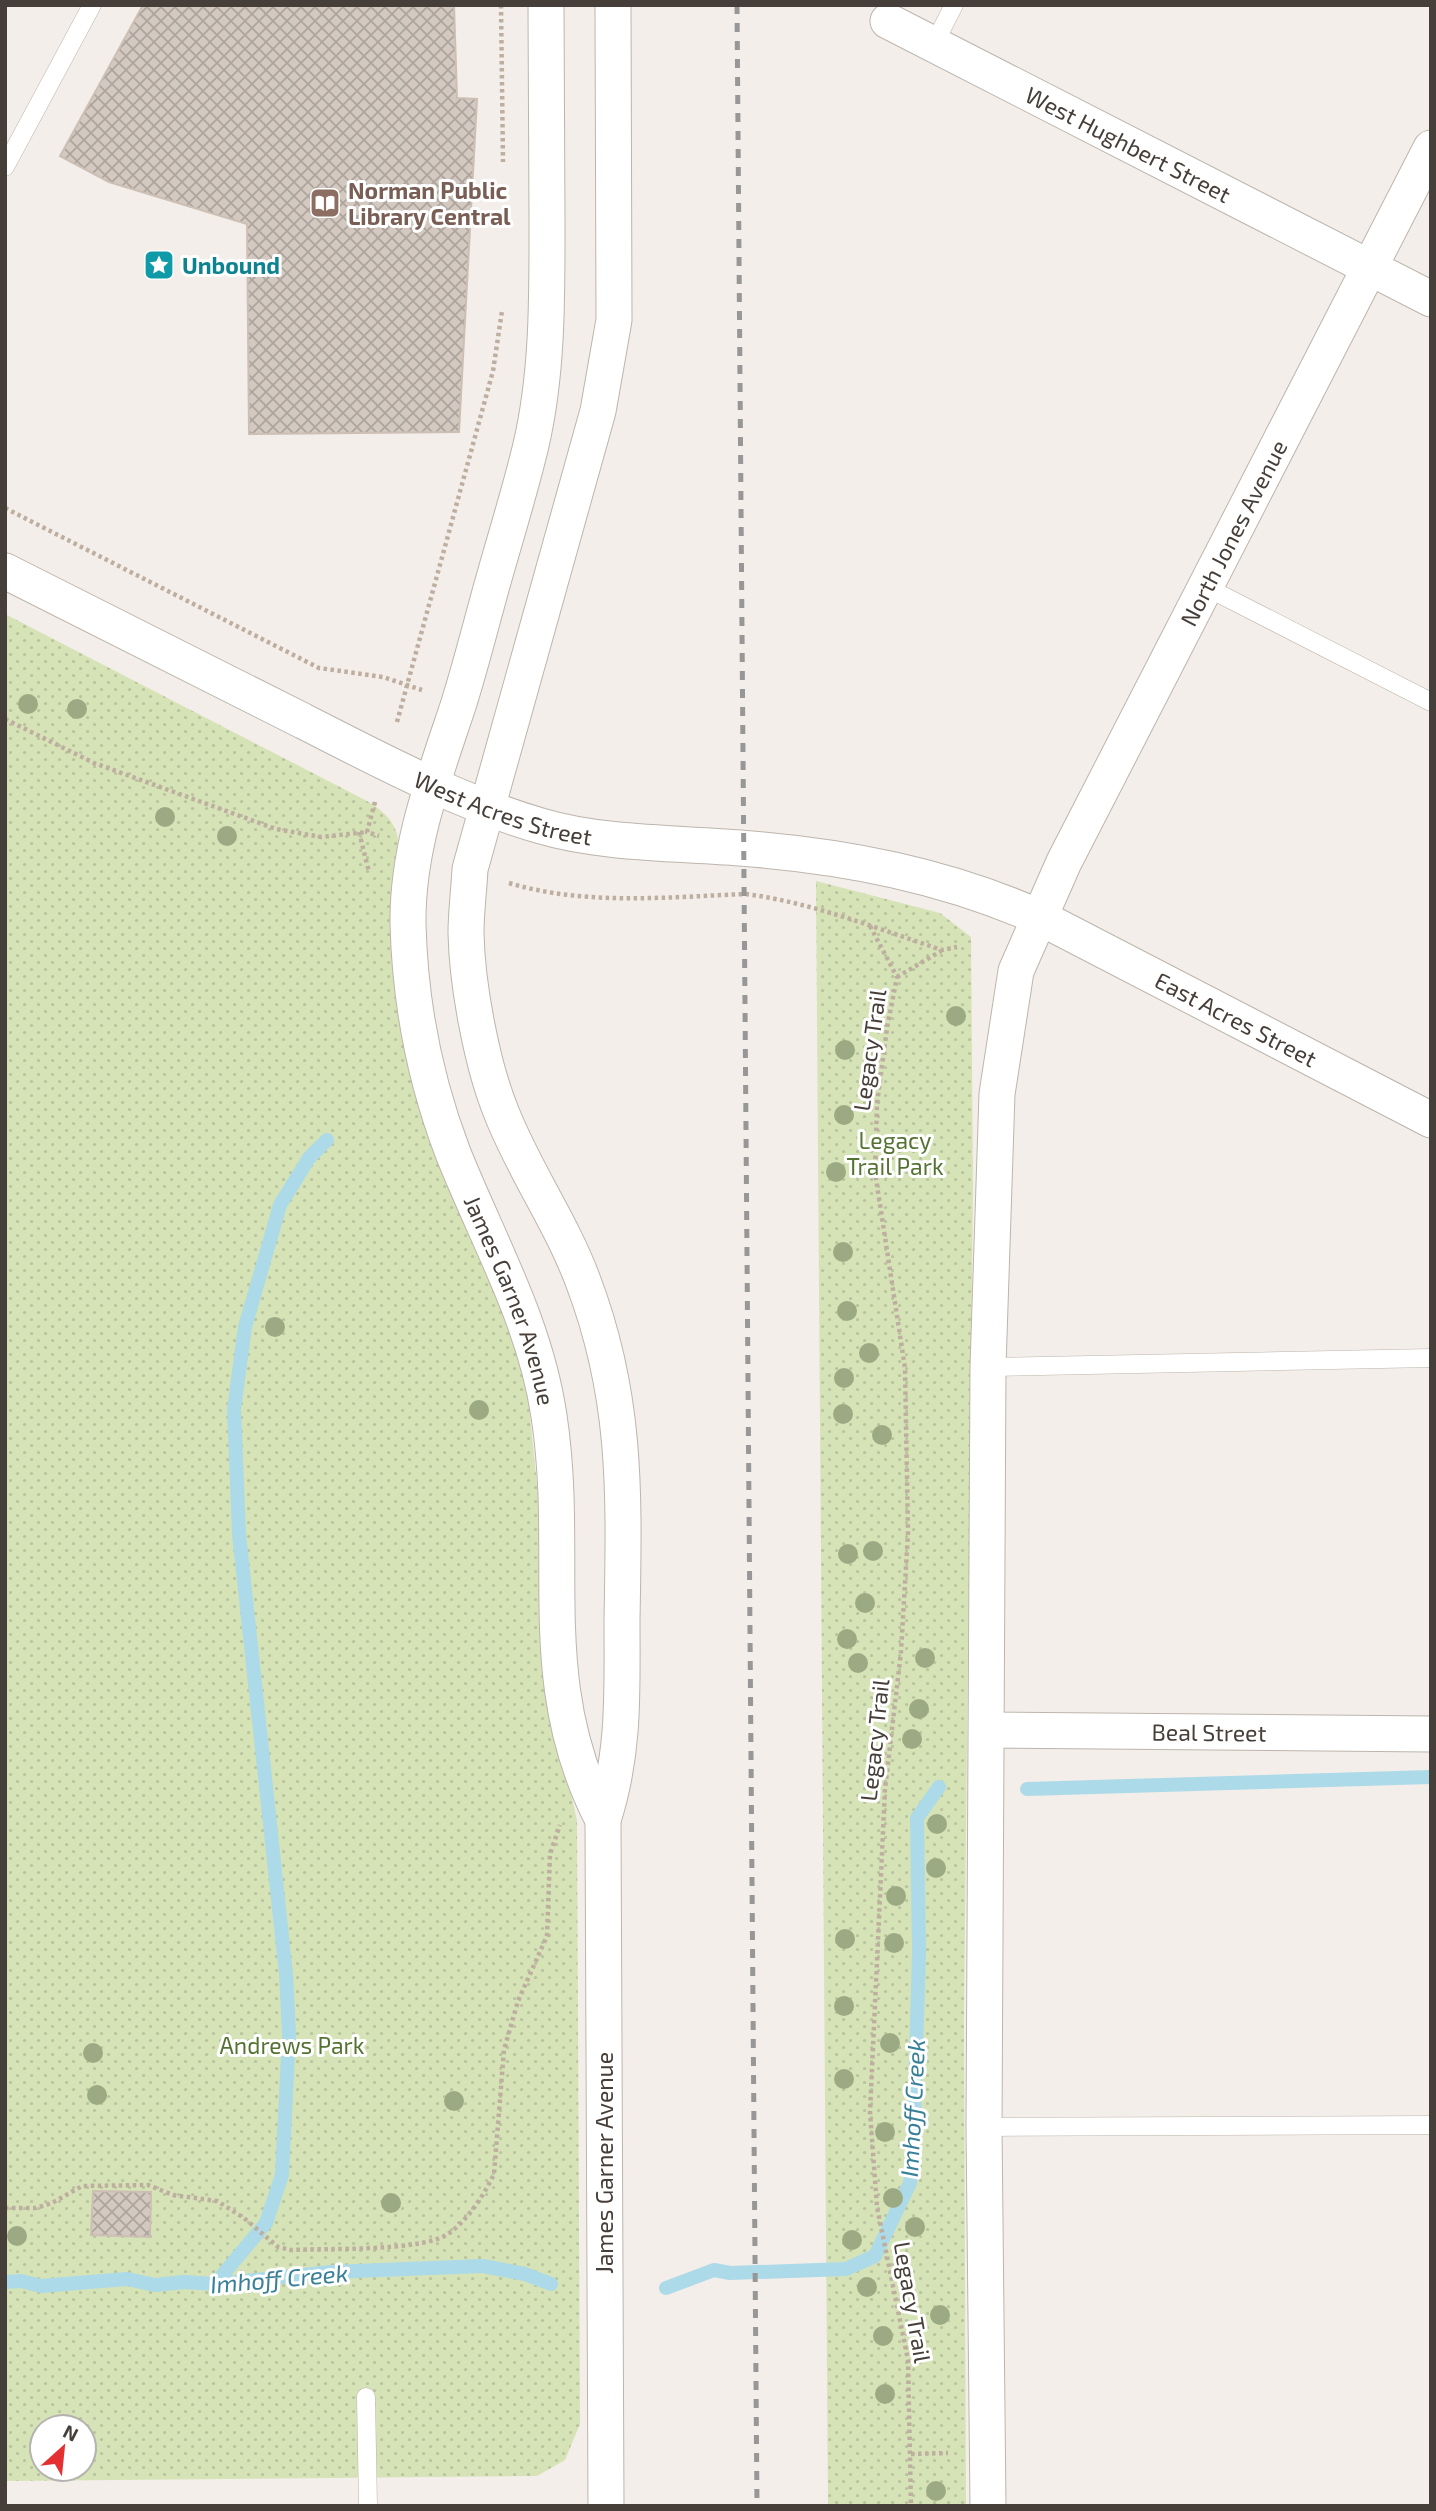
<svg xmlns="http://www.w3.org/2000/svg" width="1436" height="2511" viewBox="0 0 1436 2511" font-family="'Exo 2',sans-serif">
<defs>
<pattern id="park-dots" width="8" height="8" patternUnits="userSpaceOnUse" patternTransform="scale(1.75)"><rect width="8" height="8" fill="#d6e3b7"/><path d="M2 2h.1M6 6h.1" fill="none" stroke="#b9c49e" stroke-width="1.8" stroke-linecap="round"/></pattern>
<pattern id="building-cross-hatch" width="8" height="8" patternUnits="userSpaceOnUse" patternTransform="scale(1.75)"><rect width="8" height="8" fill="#d3c9c0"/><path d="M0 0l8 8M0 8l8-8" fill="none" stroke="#ada59d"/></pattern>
</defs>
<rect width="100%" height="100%" fill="#f3eee9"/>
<path fill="url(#park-dots)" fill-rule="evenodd" d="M5,614L367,801C412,827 398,856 394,901L525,1366L538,1495L556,1725L577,1821L580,2424L565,2460L537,2476L5,2481ZM42,2427H84V2469H42Z
M816,881L940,913L971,937L973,1187L964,2019L966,2506H828Z"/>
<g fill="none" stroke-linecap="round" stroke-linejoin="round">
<path stroke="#acdae9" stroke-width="14" d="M1027,1789L1431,1777
M5,2282L21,2281L41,2286L127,2279L155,2285L184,2282L215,2284L331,2272L483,2266L525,2274L551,2284
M215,2284L266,2223L282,2175L289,2034L286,1974L239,1534L234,1409L245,1327L280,1205L309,1158L327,1140
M666,2288L714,2270L730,2273L846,2269L875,2256L910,2183L913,2160L919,1952L917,1818L939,1787"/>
</g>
<path fill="url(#building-cross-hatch)" stroke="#cdbfb4" stroke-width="2" d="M143,5H454L457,98L477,99L459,432L249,434L247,224L109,182L60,156Z
M93,2191L151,2192L150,2237L91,2235Z"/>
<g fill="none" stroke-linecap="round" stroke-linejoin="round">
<g stroke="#bdb5ad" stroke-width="19">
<path id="lane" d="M934,44L954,5
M5,167L92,5
M1204,586L1431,702
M988,1367L1431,1358
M984,2127L1431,2125
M366,2397L368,2506"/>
</g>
<g stroke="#bdb5ad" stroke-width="37">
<g id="street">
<path id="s1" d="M546,5C547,77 547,149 547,221C547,295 548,372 531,445C521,487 508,529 496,571C483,616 472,662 458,706C434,778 407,848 408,924C410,1002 425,1080 453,1153C488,1241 535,1321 549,1416C571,1559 531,1682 603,1820"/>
<path id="s2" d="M888,21L1431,299"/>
<path id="s3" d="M5,571C105,621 204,671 303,721C380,760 458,802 541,826C601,844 678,843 740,848C845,856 944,875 1041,918L1431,1120"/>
<path id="s4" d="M987,1730L1431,1734"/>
<path d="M606,2506L603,1820C625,1752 622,1691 622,1621C624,1498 628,1399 583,1281C562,1224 525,1172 502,1114C482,1066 467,985 466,933C466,912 469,890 470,869L598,411L614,320L613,5"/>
<path id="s5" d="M988,2506L984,2127L988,1367L997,1094L1016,971L1064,862L1431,148"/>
</g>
</g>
<path stroke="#beaea0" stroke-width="4.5" stroke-dasharray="3.5 3.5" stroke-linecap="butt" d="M501,5L503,162
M5,508L319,668L383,677L422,690
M5,719L94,763L276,829L321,837L367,832
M397,722L493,371L502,311
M375,802L367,832L379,836
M359,832L369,872
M509,883C586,906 667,897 746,894C814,903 878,929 942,950L957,947
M870,926L897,977L887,1028L877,1104L875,1172L905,1368L908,1533L901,1652L885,1789L870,2112L877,2207L908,2360L911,2506
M897,977L941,951
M5,2208H36L52,2203L82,2186L148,2185L173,2195L217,2201L244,2218L278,2247L291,2250C327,2248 420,2252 448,2234C468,2220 484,2195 494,2174L504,2050L518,2001L547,1936L550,1854L560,1825
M911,2454L948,2453"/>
<use href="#lane" stroke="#fff" stroke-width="18"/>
<use href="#street" stroke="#fff" stroke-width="35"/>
<path stroke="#979797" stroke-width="5" stroke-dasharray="9 9" stroke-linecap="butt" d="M737,5L757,2506"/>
</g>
<g fill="#9caa84">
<circle cx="28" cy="704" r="10"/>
<circle cx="77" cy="709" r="10"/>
<circle cx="165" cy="817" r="10"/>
<circle cx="227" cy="836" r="10"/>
<circle cx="956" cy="1016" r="10"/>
<circle cx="845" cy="1050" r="10"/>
<circle cx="844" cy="1115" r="10"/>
<circle cx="836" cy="1172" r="10"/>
<circle cx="843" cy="1252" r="10"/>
<circle cx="847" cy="1311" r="10"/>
<circle cx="275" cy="1327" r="10"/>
<circle cx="869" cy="1353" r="10"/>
<circle cx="844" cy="1378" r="10"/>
<circle cx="479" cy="1410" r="10"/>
<circle cx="843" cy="1414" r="10"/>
<circle cx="882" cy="1435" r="10"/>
<circle cx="873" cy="1551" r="10"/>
<circle cx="848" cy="1554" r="10"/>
<circle cx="865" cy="1603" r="10"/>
<circle cx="847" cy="1639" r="10"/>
<circle cx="925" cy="1658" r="10"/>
<circle cx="858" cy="1663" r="10"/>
<circle cx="919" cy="1709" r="10"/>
<circle cx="912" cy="1739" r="10"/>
<circle cx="937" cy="1824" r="10"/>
<circle cx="936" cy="1868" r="10"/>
<circle cx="896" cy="1896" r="10"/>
<circle cx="845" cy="1939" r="10"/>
<circle cx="894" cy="1943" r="10"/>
<circle cx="844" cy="2006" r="10"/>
<circle cx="890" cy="2043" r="10"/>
<circle cx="93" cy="2053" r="10"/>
<circle cx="844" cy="2079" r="10"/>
<circle cx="97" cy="2095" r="10"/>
<circle cx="454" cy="2101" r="10"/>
<circle cx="885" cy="2132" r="10"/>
<circle cx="893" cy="2198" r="10"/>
<circle cx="391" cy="2203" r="10"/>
<circle cx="915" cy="2227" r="10"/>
<circle cx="17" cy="2236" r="10"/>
<circle cx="852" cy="2240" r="10"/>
<circle cx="867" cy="2287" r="10"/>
<circle cx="940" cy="2315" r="10"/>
<circle cx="883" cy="2336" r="10"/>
<circle cx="885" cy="2394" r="10"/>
<circle cx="936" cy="2491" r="10"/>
</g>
<defs>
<g id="library-square" transform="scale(1.575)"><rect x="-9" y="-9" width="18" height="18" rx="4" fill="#8d6e63" stroke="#fff"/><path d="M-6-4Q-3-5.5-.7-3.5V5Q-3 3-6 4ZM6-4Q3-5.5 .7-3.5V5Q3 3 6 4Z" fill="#fff"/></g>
<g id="sight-square" transform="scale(1.575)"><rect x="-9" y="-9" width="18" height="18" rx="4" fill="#0f9aa8" stroke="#fff"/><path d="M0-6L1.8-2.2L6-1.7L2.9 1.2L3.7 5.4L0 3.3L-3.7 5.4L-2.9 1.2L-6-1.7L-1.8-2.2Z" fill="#fff"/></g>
</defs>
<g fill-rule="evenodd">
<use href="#library-square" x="325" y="203"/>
<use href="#sight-square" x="159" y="265"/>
</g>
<g text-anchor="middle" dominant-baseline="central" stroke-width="6" stroke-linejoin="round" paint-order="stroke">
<g font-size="23" fill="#463e38" stroke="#fff">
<text stroke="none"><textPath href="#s2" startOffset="270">West Hughbert Street</textPath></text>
<text stroke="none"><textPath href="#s5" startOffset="2026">North Jones Avenue</textPath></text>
<text stroke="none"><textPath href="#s3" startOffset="553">West Acres Street</textPath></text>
<text stroke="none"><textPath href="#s3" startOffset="1325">East Acres Street</textPath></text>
<text transform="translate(869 1050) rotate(-82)">Legacy Trail</text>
<text stroke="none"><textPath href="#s1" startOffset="1330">James Garner Avenue</textPath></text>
<text stroke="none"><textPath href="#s4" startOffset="222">Beal Street</textPath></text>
<text transform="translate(874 1740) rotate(-84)">Legacy Trail</text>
<text transform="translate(604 2163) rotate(-90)">James Garner Avenue</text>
<text transform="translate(913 2302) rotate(80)">Legacy Trail</text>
</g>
<g font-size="23" font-weight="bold" fill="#785e54" stroke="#fff" text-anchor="start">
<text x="348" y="190">Norman Public<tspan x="348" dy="26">Library Central</tspan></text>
</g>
<g font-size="23" font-weight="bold" fill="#0d838f" stroke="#fff" text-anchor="start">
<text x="182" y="265">Unbound</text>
</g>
<g font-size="23" fill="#547231" stroke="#fff">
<text x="895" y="1140">Legacy<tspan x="895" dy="26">Trail Park</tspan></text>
<text x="292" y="2045">Andrews Park</text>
</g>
<g font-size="24" font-style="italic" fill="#387f98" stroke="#fff">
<text transform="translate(912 2108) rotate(-87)">Imhoff Creek</text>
<text transform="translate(279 2278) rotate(-5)">Imhoff Creek</text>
</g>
</g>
<rect width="1436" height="2511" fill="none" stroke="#463e38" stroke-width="14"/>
<g transform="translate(63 2448) rotate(27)"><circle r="33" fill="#ffffff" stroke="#b5b2af" stroke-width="2"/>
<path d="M0-5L12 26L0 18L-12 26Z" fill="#e43032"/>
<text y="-10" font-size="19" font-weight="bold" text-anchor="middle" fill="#463e38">N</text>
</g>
</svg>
